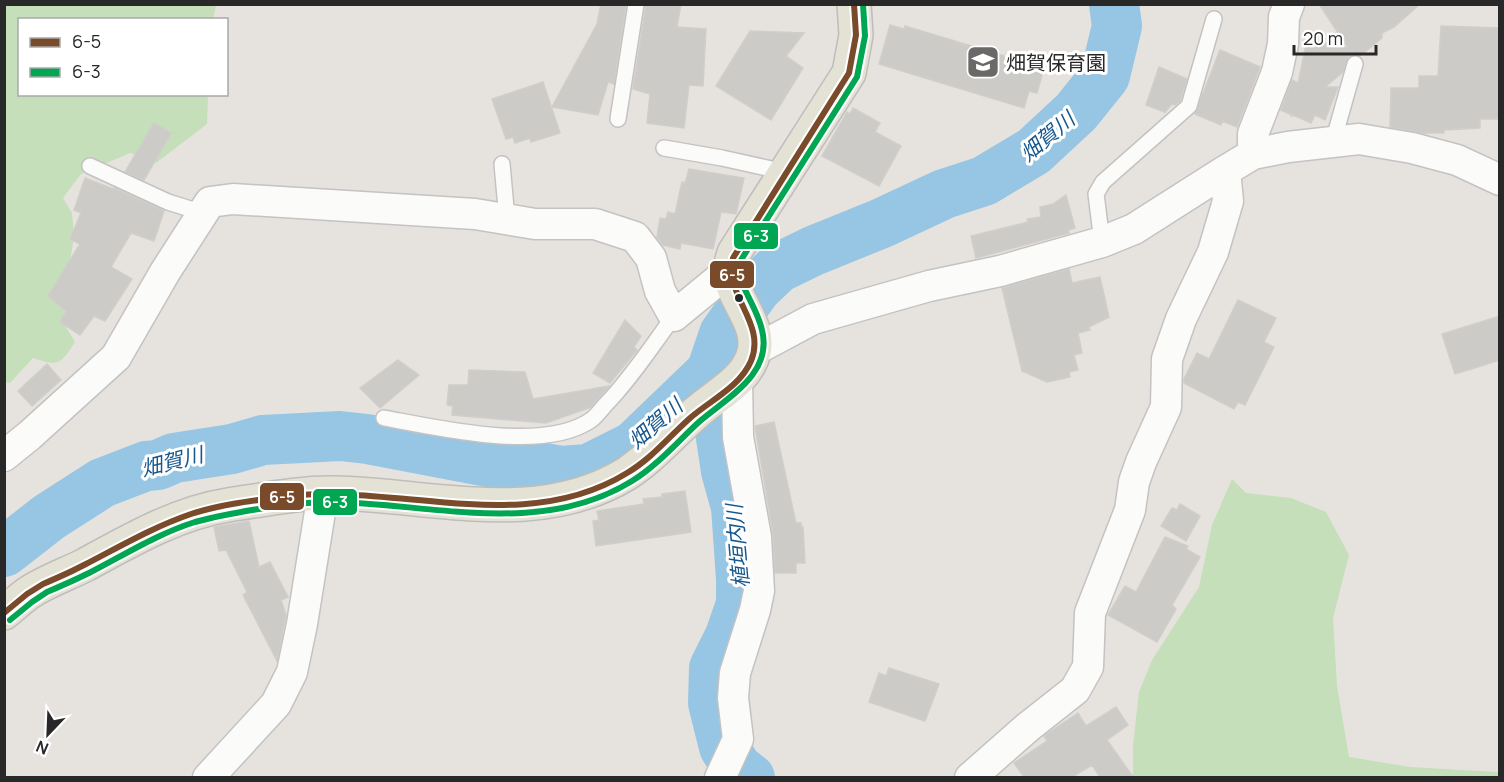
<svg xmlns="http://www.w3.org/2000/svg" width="1504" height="782" viewBox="0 0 1504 782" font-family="Manrope,'Noto Sans JP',sans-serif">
<rect width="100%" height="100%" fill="#e6e3de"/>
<path fill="#c4dfb9" d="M4,5H216L213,19L20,20V94L208,95L207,124L156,163L130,153L81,174L63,198L72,213L74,237L66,286L64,324L75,342C61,364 59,367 33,358L10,383L4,382Z
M1232,479L1246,493L1291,498L1326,512L1349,555L1333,618L1337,686L1349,757L1410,767L1497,772L1500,773L1499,778H1125L1133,774V745L1139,692L1152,660L1199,587L1212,525Z"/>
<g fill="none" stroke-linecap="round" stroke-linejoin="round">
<path stroke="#96c6e3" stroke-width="50" d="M711,372L726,471L736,507L741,579V604L730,636L714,668L713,703L724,747L737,768L750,778
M4,552L49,517L102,483L146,466L158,465L174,458L232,449L263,440L340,436L367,439L493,463L535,466L561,471L588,469L634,446L711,372L724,334L756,289L778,268L813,251L882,223L944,194L984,181L1034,151L1076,112L1105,76L1117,26L1114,4"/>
</g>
<path fill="#cdcbc7" stroke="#d1ceca" stroke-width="1.5" d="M601,4H626L614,84L608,82L598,115L552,107L597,24Z
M646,4H681L677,27L706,29L703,86L689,85L684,128L647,123L650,94L633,89Z
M1319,4H1420L1394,27L1382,33V38L1360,56L1353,54L1348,57L1343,72L1325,87H1338L1325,120L1315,115L1311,123L1293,115L1291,117L1292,115L1281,110L1292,80L1298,83L1307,40L1348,48Z
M890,25L904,29L905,26L1044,68L1037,93L1029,91L1024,108L879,64Z
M1441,26L1500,28V119H1480V128L1444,130V133H1422L1390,127L1391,88H1419V76H1438Z
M750,31L804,33L786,56L803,68L771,120L716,86Z
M1220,50L1260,67L1237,127L1222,121L1221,125L1195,114Z
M1159,67L1187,79L1180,101L1175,105L1172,104L1165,112L1146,105Z
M543,82L560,133L531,142L530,138L515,143L513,137L506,139L492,99Z
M853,108L880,123L875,132L901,146L879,186L822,156L847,112L850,114Z
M154,123L171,133L144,180L125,172Z
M689,169L744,178L736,214L721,212L713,249L681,243L680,249L663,245L657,237L660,218L666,219L668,212L675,214L682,182L685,183Z
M85,178L113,189L114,188L164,211L154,241L131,233L111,267L132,279L105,321L94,316L80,335L60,322L66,311L48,296L80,244L70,239L81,213L74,210Z
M1066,195L1075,228L1068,230L1069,233L976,258L971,236L1028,222L1027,219L1041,217L1040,207L1053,204Z
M1069,269L1072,283L1100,277L1109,317L1089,327L1090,330L1078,333L1082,353L1074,355L1078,370L1069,372L1070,377L1047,382L1022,371L1002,288Z
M1238,300L1276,318L1264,342L1274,347L1245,405L1238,402L1234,409L1184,383V379L1197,353L1209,359Z
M1500,316V360L1455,374L1442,334Z
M625,320L641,336L634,347L637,350L610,383L593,373Z
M398,360L419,375L380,408L360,388Z
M47,364L61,380L32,406L18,391Z
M469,370L525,372L533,399L609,386L591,407L546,423L452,415L453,406L447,405L449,385H468Z
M774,422L796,523H801V526L803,527L805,563H796V573H775L773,534L755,426Z
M685,491L691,532L596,546L593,521L599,520L597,511L644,504L643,499L662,497V494Z
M1180,504L1200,516L1186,541L1161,526L1172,508L1177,510Z
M249,521L259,567L270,562L288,597L281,600L286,615L277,661L243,595L247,592L226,550L219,551L214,527Z
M1165,537L1188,546L1186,549L1200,557L1172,605L1176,609L1157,642L1108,615L1125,586L1136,592Z
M889,668L939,684L925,721L869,702L879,673L886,676Z
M1116,707L1128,725L1107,740L1133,777H1100L1092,765L1072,777H1024L1014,763L1047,741L1044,736L1078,713L1086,726Z"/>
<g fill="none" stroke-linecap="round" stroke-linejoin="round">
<g stroke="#c4c2c3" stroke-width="18">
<path id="service" d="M618,119L636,4
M1333,142L1355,64
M664,148L722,158L785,172
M502,164L507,219
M90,166L168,202L203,213
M1102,242L1096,194L1103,182L1189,106L1214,19
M384,418C438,428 544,453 591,420C597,416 602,408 607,403C632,377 652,346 674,316"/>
</g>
<g stroke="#c4c2c3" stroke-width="33">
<path id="minor" d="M1253,154V134L1277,72L1283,44L1284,17L1289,4
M755,350L813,319L929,286L1000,271L1102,242L1134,229L1225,171
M4,456L30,435L116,357L165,272L210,202L233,199L475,214L535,224H595L635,237L651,258L660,291L674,316L730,270
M208,778L276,704L292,672L302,624L323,493
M720,778L738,739L733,698L735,673L755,610L759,591L756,537L738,437L737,381
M970,778L1028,727L1075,690L1088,667L1090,613L1130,510L1134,482L1141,462L1166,407L1167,359L1181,319L1213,252L1228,201L1225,171L1253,154L1288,147L1359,139L1412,148L1457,160L1500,180"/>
</g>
<g stroke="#bfbdbc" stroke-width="36">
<path id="primary" d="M4,613C13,606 21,598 30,592C47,581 67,574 85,565C129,541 177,513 228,505C262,500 301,492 335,493C433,495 537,528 626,474C653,457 673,432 697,412C717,394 747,381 754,352C761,324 732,299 730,272C730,266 732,259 734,253L849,73L856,35L854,4"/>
</g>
<use href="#service" stroke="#fbfbfa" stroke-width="15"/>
<use href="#minor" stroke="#fbfbfa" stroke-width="30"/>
<use href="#primary" stroke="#e4e2d4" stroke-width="33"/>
<g stroke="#fff" stroke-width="10">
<path id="bus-1" d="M4,613L27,594L43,584C57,578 71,572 84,565C119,547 153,527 191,514C219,505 250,501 280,497C394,481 522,538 627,473C651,459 669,437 689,419C709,401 740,387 751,361C767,323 723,295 733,258L849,73L856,35L854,4"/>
</g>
<g stroke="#fff" stroke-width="10">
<path id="bus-2" d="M10,620L32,602L47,592C61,586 75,580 89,573C124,555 157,534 195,522C220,515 245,511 271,507C292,504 313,502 334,502C433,504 542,537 632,481C658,465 678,441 700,421C728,397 773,374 762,330C758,312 747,297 741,280L739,271L741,260L857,77L865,36L863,4"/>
</g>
<use href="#bus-1" stroke="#7a4b2a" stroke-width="6"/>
<use href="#bus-2" stroke="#00a651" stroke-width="6"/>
</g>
<defs>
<g id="school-square" transform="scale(1.725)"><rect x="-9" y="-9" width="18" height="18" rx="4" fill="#6a6968" stroke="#fff"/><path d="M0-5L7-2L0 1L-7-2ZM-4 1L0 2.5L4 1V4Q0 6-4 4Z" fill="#fff"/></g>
</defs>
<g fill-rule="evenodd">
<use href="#school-square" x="983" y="62"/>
</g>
<circle fill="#282828" stroke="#fff" stroke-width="2" cx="739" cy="298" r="5"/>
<g text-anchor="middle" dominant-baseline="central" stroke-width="6" stroke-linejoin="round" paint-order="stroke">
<g font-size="20" fill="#282828" stroke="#fff" text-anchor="start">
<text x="1006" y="62">畑賀保育園</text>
</g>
<g font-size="21" font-style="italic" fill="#16578d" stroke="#fff">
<text transform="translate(1047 136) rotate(-40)">畑賀川</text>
<text transform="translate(655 423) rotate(-41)">畑賀川</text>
<text transform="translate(172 461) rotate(-14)">畑賀川</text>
<text transform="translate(737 546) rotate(-95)">植垣内川</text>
</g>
</g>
<g stroke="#fff" stroke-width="2">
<rect x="733" y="222" width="46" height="28" rx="6" fill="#00a651"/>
<rect x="709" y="260" width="46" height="29" rx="6" fill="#7a4b2a"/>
<rect x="259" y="482" width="46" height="29" rx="6" fill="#7a4b2a"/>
<rect x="312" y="488" width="46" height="28" rx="6" fill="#00a651"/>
</g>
<g font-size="16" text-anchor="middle" font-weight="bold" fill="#fff">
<text x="756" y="242">6-3</text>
<text x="732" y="281">6-5</text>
<text x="282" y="503">6-5</text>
<text x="335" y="508">6-3</text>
</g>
<rect width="1504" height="782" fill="none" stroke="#282828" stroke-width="12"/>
<rect x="18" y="18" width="210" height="78" fill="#ffffff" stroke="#a9a9a9" stroke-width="1.5"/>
<rect x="30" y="38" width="30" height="9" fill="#7a4b2a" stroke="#a9a9a9" stroke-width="1.5"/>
<text x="72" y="48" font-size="18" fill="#282828">6-5</text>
<rect x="30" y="68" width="30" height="9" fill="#00a651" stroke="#a9a9a9" stroke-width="1.5"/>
<text x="72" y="78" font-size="18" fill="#282828">6-3</text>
<g transform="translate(48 734) rotate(203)" stroke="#ffffff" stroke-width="4.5" paint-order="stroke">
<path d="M0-4.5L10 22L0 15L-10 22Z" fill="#282828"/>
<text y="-9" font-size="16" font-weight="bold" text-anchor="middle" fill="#282828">N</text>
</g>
<path d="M1294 45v9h82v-9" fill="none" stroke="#282828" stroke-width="3"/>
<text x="1303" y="45" font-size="18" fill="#282828" stroke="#ffffff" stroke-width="4.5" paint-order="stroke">20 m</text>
</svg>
